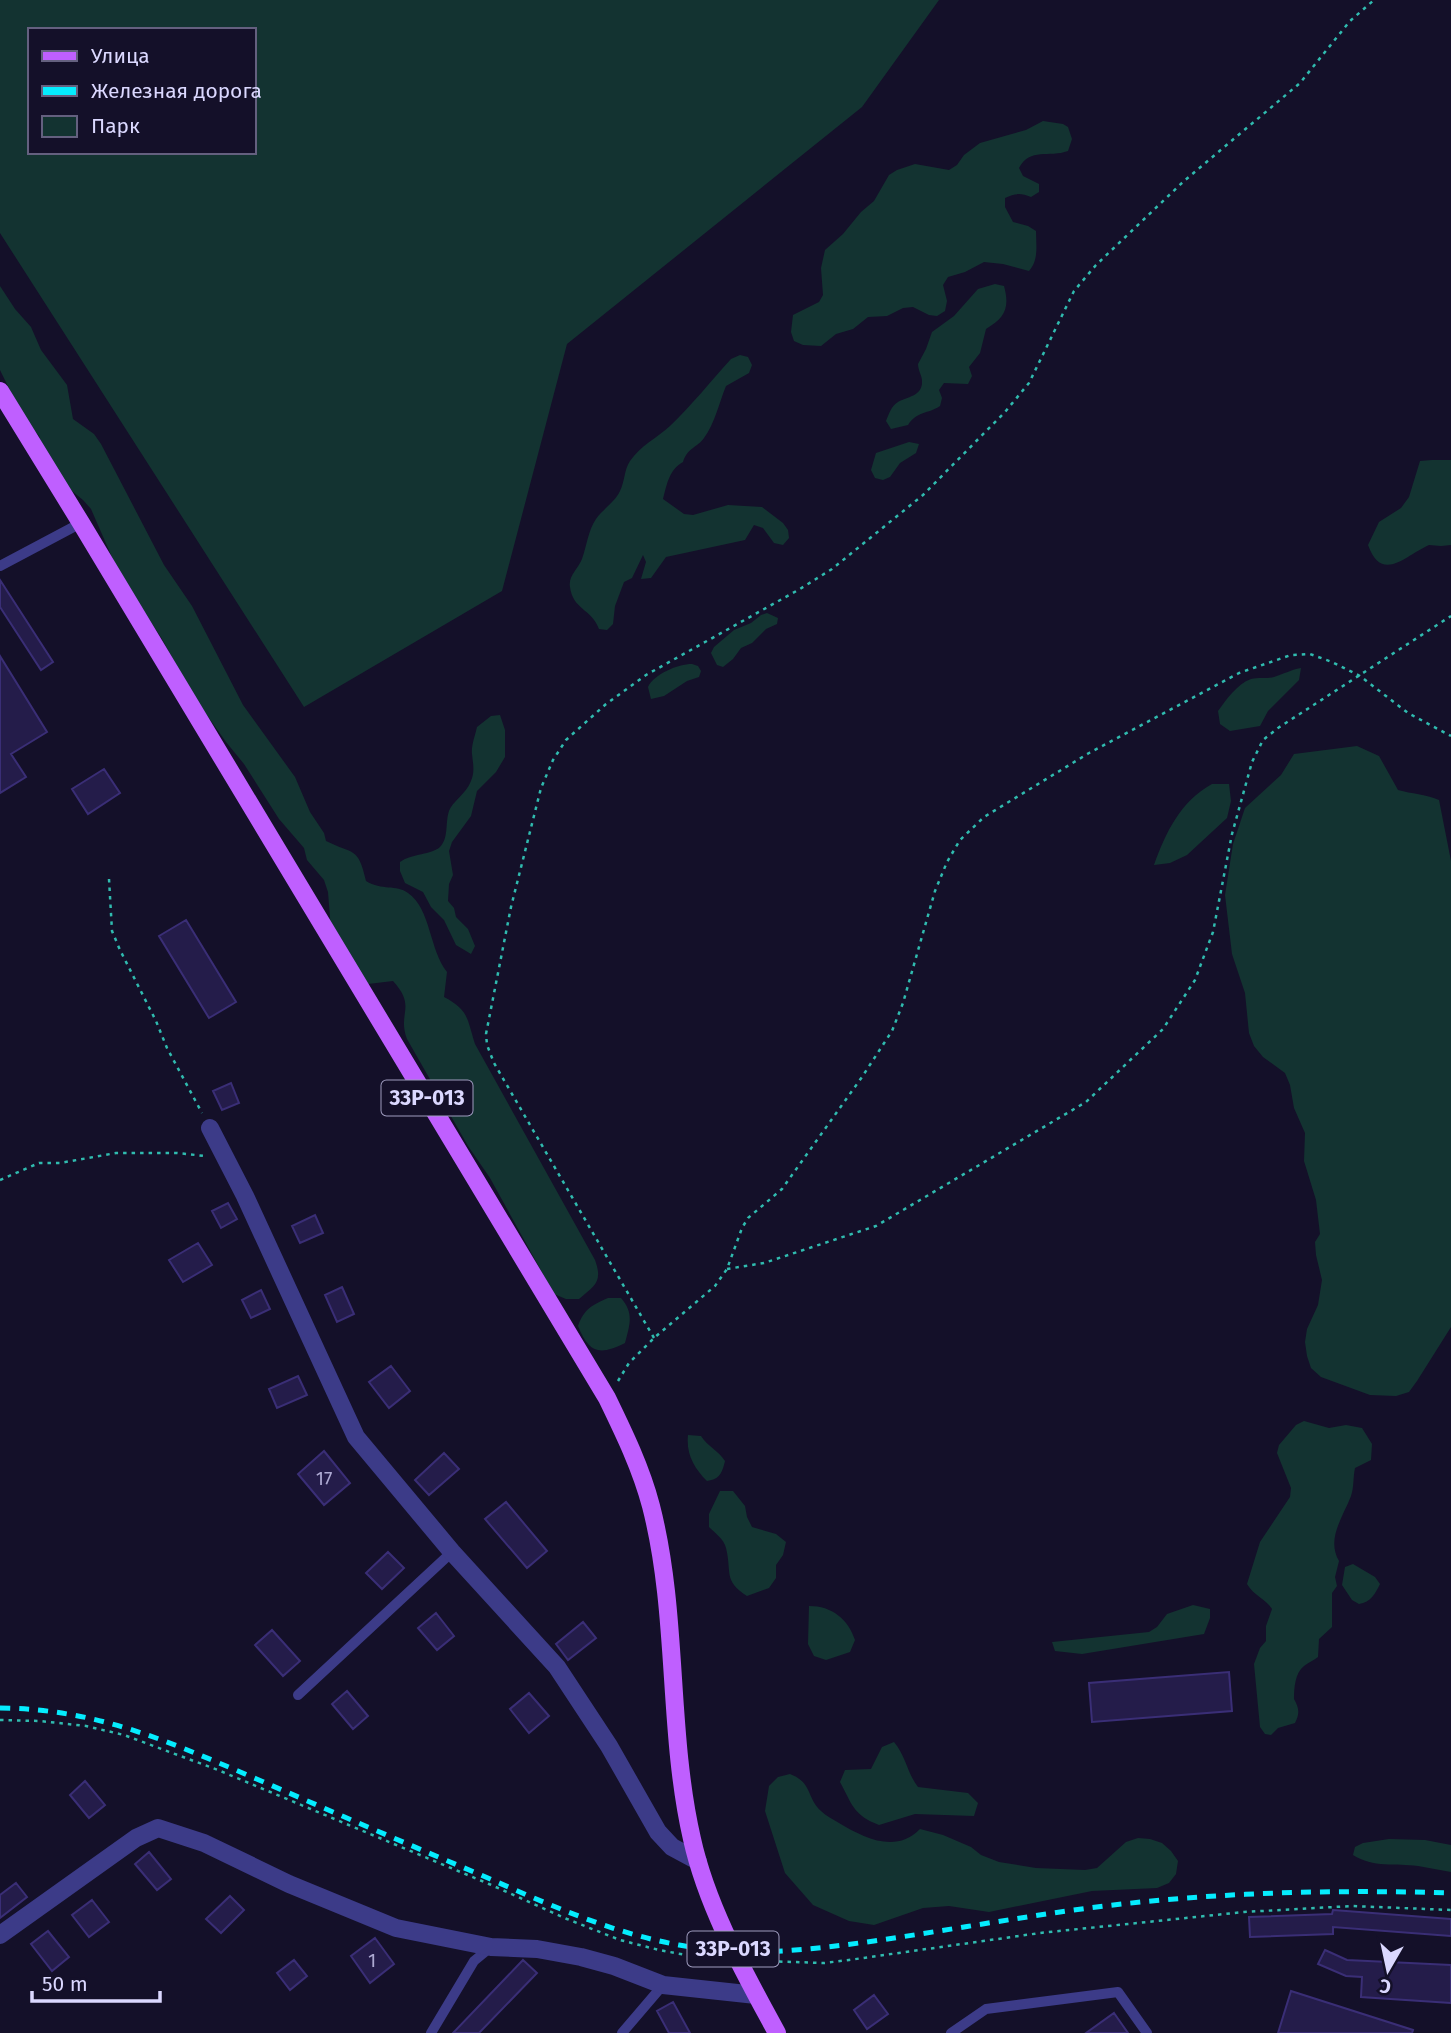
<svg xmlns="http://www.w3.org/2000/svg" width="1451" height="2033" viewBox="0 0 1451 2033" font-family="'Fira Sans',sans-serif">
<rect width="100%" height="100%" fill="#141029"/>
<path fill="#133331" fill-rule="evenodd" d="M0,0H939L862,107L567,344L502,591L304,707L0,233ZM30,30H254V152H30Z
M1043,121L1063,124L1068,127L1072,139L1068,151C1049,158 1030,147 1019,168L1023,176L1039,184V192L1031,197C1021,193 1015,193 1005,198V207L1013,222L1028,226L1036,231C1036,245 1039,260 1029,271L1003,264L984,262L965,272L948,277L943,285L947,301L945,311L937,316L929,315L913,307L903,308L887,316L868,317L853,329L836,334L821,346L803,345L794,341L791,332L793,315L819,302L823,295L821,268L825,250L843,234L861,212L874,201L889,175L897,170L915,164L949,170L957,165L964,155L980,143L1026,130Z
M995,284L1004,286C1010,308 1005,318 986,329L980,353L969,367L972,376L968,384L944,383L939,390L942,398L940,406C928,414 917,411 908,425L891,429L886,421C889,414 891,406 898,402C907,397 923,396 922,381C922,376 918,370 918,364L926,349L932,332L954,316L978,289Z
M0,286L15,309L31,327L41,350L67,385L73,419L94,434L101,444L164,565L192,606L243,705L295,777L310,812L324,833L326,841C354,855 358,846 366,881C382,891 396,884 408,893C431,909 429,949 447,972L444,997C469,1010 467,1019 475,1044L595,1260C603,1282 595,1285 579,1299H566L554,1294L490,1178L468,1146L407,1039C397,1013 417,1007 393,981L368,984L331,930L328,892L324,880L307,860L304,848L279,819L244,764L226,742L194,697L162,639L118,571L91,509L83,500L62,483L49,462L39,436L23,417L0,370Z
M740,355L748,357L752,365L749,373L726,386C719,403 715,423 704,438C697,448 688,447 683,462C669,470 667,484 663,499L684,514L693,515L728,505L762,507L783,523L788,530L789,538L783,545L774,543L763,528L754,525L745,540L666,557L651,578L641,579L646,562L643,555L632,578L624,582L615,606L613,624L607,630L599,629C591,608 573,610 570,587C568,576 578,569 582,559C587,545 588,531 596,519C603,509 615,502 620,491C625,481 624,470 630,461C641,445 657,438 670,426C692,405 711,381 731,359Z
M909,442L919,444L916,453L900,463L890,477L883,480L875,478L871,470L876,453Z
M1432,460H1451V545L1441,546L1429,545C1406,555 1382,584 1368,545L1379,522L1401,508L1409,497L1420,461Z
M767,613L778,618L777,624L766,629L752,643L741,648L733,659L723,667L717,665L711,653L714,647L734,630L751,623L761,615Z
M692,664L698,666L701,671L699,677L687,681L664,696L651,699L648,687C654,674 678,664 692,664Z
M1301,668L1299,680L1268,711L1260,726L1230,731L1220,724L1218,711C1226,700 1237,684 1251,679C1258,677 1266,679 1274,677C1284,674 1290,670 1301,668Z
M500,715L505,730V757L496,772L477,791L471,816L452,842L449,851L453,875L449,884L448,901L454,908L456,917L468,929L475,946L471,954L456,945L444,920L431,907L423,892L405,883L400,871V862C413,853 431,855 440,847C449,838 445,823 449,811C452,802 466,794 471,781C475,771 473,764 472,754C471,746 475,736 477,727L491,716Z
M1357,746L1379,756L1398,790C1412,794 1425,794 1439,800L1451,861V1327L1417,1381L1409,1392L1396,1396L1370,1395L1321,1377L1311,1368L1307,1356L1305,1342L1307,1329L1318,1305L1322,1280L1316,1255L1315,1242L1320,1234L1316,1200L1304,1161L1305,1133L1294,1108L1290,1085L1285,1073L1263,1057L1254,1046L1249,1033L1245,993L1232,954L1225,895L1233,844L1245,808L1281,775L1294,754Z
M1212,784H1229L1231,801L1227,818L1187,855L1170,863L1154,865C1166,832 1180,802 1212,784Z
M608,1298H621C634,1313 630,1324 625,1343C599,1356 589,1353 578,1326C584,1309 592,1305 608,1298Z
M1304,1421L1329,1428L1346,1425L1362,1428L1372,1444L1371,1460L1355,1468C1353,1477 1354,1488 1351,1496C1343,1517 1326,1539 1339,1561L1335,1577L1337,1586L1332,1593V1627L1319,1639L1318,1657C1313,1661 1309,1662 1304,1666C1295,1673 1294,1688 1294,1699C1299,1708 1300,1713 1295,1723L1278,1728L1271,1735L1265,1734L1260,1727L1254,1664L1260,1648L1266,1641V1626L1272,1609C1265,1598 1254,1596 1247,1584L1260,1542L1290,1497L1291,1488L1277,1453L1279,1445L1296,1425Z
M688,1435L701,1436C708,1447 718,1450 725,1461C722,1473 720,1479 707,1481C694,1468 686,1454 688,1435Z
M720,1491H733L745,1506L747,1517L752,1527L776,1534L786,1542L783,1555L776,1565V1578L769,1588L747,1596C723,1581 732,1572 726,1548C724,1539 715,1533 709,1527V1514Z
M1353,1564L1375,1577L1380,1584C1375,1594 1371,1602 1359,1604L1352,1600L1342,1585L1345,1567Z
M1193,1605L1210,1609V1618L1204,1634L1082,1654L1055,1651L1052,1642L1149,1632L1157,1627L1167,1614Z
M809,1606C832,1606 848,1619 855,1640L850,1652L826,1660L814,1656L808,1644Z
M894,1742C906,1756 907,1773 918,1787L968,1793L978,1803L974,1816L915,1814L879,1825C853,1815 852,1804 840,1782L845,1770L871,1769L882,1747Z
M790,1774C813,1783 806,1797 821,1811C826,1816 833,1819 839,1823C864,1838 896,1854 920,1829L943,1835L971,1847L981,1855L999,1862L1036,1868L1085,1870L1097,1868L1126,1842L1138,1838L1150,1839L1162,1843L1171,1851L1178,1861L1176,1874L1169,1883L1157,1888L1092,1891L989,1912L949,1906L923,1908L874,1925L849,1921L813,1905L785,1873L765,1811L769,1786L778,1777Z
M1389,1839L1425,1840L1451,1845V1872C1440,1870 1429,1868 1418,1866C1396,1863 1373,1868 1353,1855L1355,1847L1363,1843Z"/>
<path fill="#241c4a" stroke="#3a2e76" stroke-width="2" d="M0,580L53,662L41,670L0,607Z
M0,656L47,732L11,754L26,777L0,793Z
M104,769L120,793L88,814L72,789Z
M186,920L236,1002L209,1018L159,936Z
M231,1083L239,1103L222,1110L213,1091Z
M228,1203L237,1219L221,1228L212,1211Z
M315,1215L323,1233L300,1243L292,1226Z
M198,1243L212,1265L183,1282L169,1260Z
M342,1287L354,1314L337,1322L325,1295Z
M261,1290L270,1309L251,1318L242,1300Z
M391,1366L410,1391L389,1408L369,1382Z
M298,1376L307,1395L277,1408L269,1389Z
M324,1451L350,1483L324,1505L298,1474Z
M444,1453L459,1469L429,1495L415,1480Z
M506,1502L547,1551L527,1568L485,1519Z
M388,1552L404,1568L382,1589L366,1573Z
M436,1613L454,1636L437,1650L418,1628Z
M583,1622L596,1638L568,1660L556,1644Z
M272,1630L300,1661L283,1676L255,1645Z
M1229,1672L1232,1711L1092,1722L1089,1683Z
M347,1691L368,1716L353,1729L332,1704Z
M529,1693L549,1716L529,1733L510,1709Z
M85,1781L105,1805L89,1818L70,1795Z
M149,1852L171,1879L157,1890L135,1864Z
M16,1883L27,1897L0,1918V1895Z
M230,1896L244,1910L221,1933L206,1919Z
M92,1900L109,1922L89,1937L72,1915Z
M1333,1910L1451,1919V1936L1333,1927V1934L1250,1937L1249,1917L1332,1914Z
M48,1931L69,1957L52,1971L31,1944Z
M375,1938L394,1964L370,1983L351,1956Z
M1325,1950L1347,1960L1451,1965V2003L1361,1997L1362,1977L1346,1976L1318,1964Z
M294,1960L307,1976L290,1990L277,1973Z
M523,1960L537,1973L479,2033H453Z
M1291,1991L1413,2030L1412,2033H1278Z
M874,1995L888,2014L867,2029L854,2010Z
M673,2002L690,2033H669L657,2011Z
M1114,2013L1128,2033H1086Z"/>
<g fill="none" stroke-linecap="round" stroke-linejoin="round">
<path stroke="#30bbaf" stroke-width="2.5" stroke-dasharray="3.5 5" stroke-linecap="butt" d="M109,879L112,931L120,950L156,1021L167,1048L202,1113
M0,1180L39,1163H60L116,1153H177L205,1156
M727,1269L764,1263L876,1226L1086,1102L1163,1029L1195,980L1213,932L1232,834L1252,762L1263,740L1278,728L1451,616
M654,1338L494,1063L487,1045L486,1034L511,907L541,788L553,760L566,740L606,704L646,675L800,589L832,569L923,495L1005,412L1029,383L1074,291L1096,265L1184,181L1300,83L1350,21L1374,0
M618,1381L629,1363L654,1338L715,1286L727,1269L742,1228L748,1218L782,1189L862,1077L892,1031L903,1003L935,891L947,862L960,840L984,817L1089,753L1239,673L1291,655L1310,654L1332,662L1360,676L1408,713L1451,736
M0,1720L40,1721L86,1726L124,1735L218,1770L489,1884L567,1919L620,1940L659,1950L702,1958
M762,1961L824,1963L849,1960L1040,1933L1244,1912L1352,1906L1451,1910"/>
<path stroke="#3c3b88" stroke-width="10" d="M0,566L81,523
M298,1695L452,1552
M431,2033L474,1961L491,1947
M622,2033L663,1985
M951,2033L986,2009L1118,1992L1147,2033"/>
<path stroke="#3c3b88" stroke-width="18" d="M210,1128L245,1196L356,1437L452,1552L557,1667L609,1746L658,1832L672,1847L698,1861
M0,1935L136,1838L158,1828L204,1843L289,1884L396,1928L491,1947L537,1949L581,1957L614,1966L663,1985L756,1995"/>
<path stroke="#bf5fff" stroke-width="18" d="M0,391L81,523L607,1398C624,1433 641,1468 651,1506C679,1615 667,1730 692,1839C707,1907 744,1972 777,2033"/>
<path stroke="#05ecfe" stroke-width="5" stroke-dasharray="10 9" stroke-linecap="butt" d="M0,1708C96,1709 165,1740 252,1777C326,1809 400,1841 474,1872C541,1901 607,1932 679,1945C745,1958 808,1950 874,1941C936,1932 998,1921 1060,1912C1189,1893 1321,1889 1451,1893"/>
</g>
<g text-anchor="middle" dominant-baseline="central" stroke-width="6" stroke-linejoin="round" paint-order="stroke">
<g font-size="19" fill="#ada9d2">
<text x="324" y="1478">17</text>
<text x="372" y="1960">1</text>
</g>
<g fill="#141029" stroke="#9f9cbf" stroke-width="2">
<rect x="381.5" y="1080.5" width="91" height="35" rx="5"/>
<rect x="687.5" y="1931.5" width="91" height="35" rx="5"/>
</g>
<g font-size="21" font-weight="bold" fill="#dbd8ff">
<text x="427" y="1098">33Р-013</text>
<text x="733" y="1949">33Р-013</text>
</g>
</g>
<rect x="28" y="28" width="228" height="126" fill="#141029" stroke="#64607f" stroke-width="2"/>
<rect x="42" y="51" width="35" height="10" fill="#bf5fff" stroke="#64607f" stroke-width="2"/>
<text x="91" y="63" font-size="21" fill="#dbd8ff">Улица</text>
<rect x="42" y="86" width="35" height="10" fill="#05ecfe" stroke="#64607f" stroke-width="2"/>
<text x="91" y="98" font-size="21" fill="#dbd8ff">Железная дорога</text>
<rect x="42" y="116" width="35" height="21" fill="#133331" stroke="#64607f" stroke-width="2"/>
<text x="91" y="133" font-size="21" fill="#dbd8ff">Парк</text>
<g transform="translate(1388 1970) rotate(189)" stroke="#141029" stroke-width="5" paint-order="stroke">
<path d="M0-5L12 26L0 18L-12 26Z" fill="#dbd8ff"/>
<text y="-10" font-size="19" font-weight="bold" text-anchor="middle" fill="#dbd8ff">С</text>
</g>
<path d="M32 1991v10h128v-10" fill="none" stroke="#dbd8ff" stroke-width="3.5"/>
<text x="42" y="1991" font-size="21" fill="#dbd8ff" stroke="#141029" stroke-width="5" paint-order="stroke">50 m</text>
</svg>
